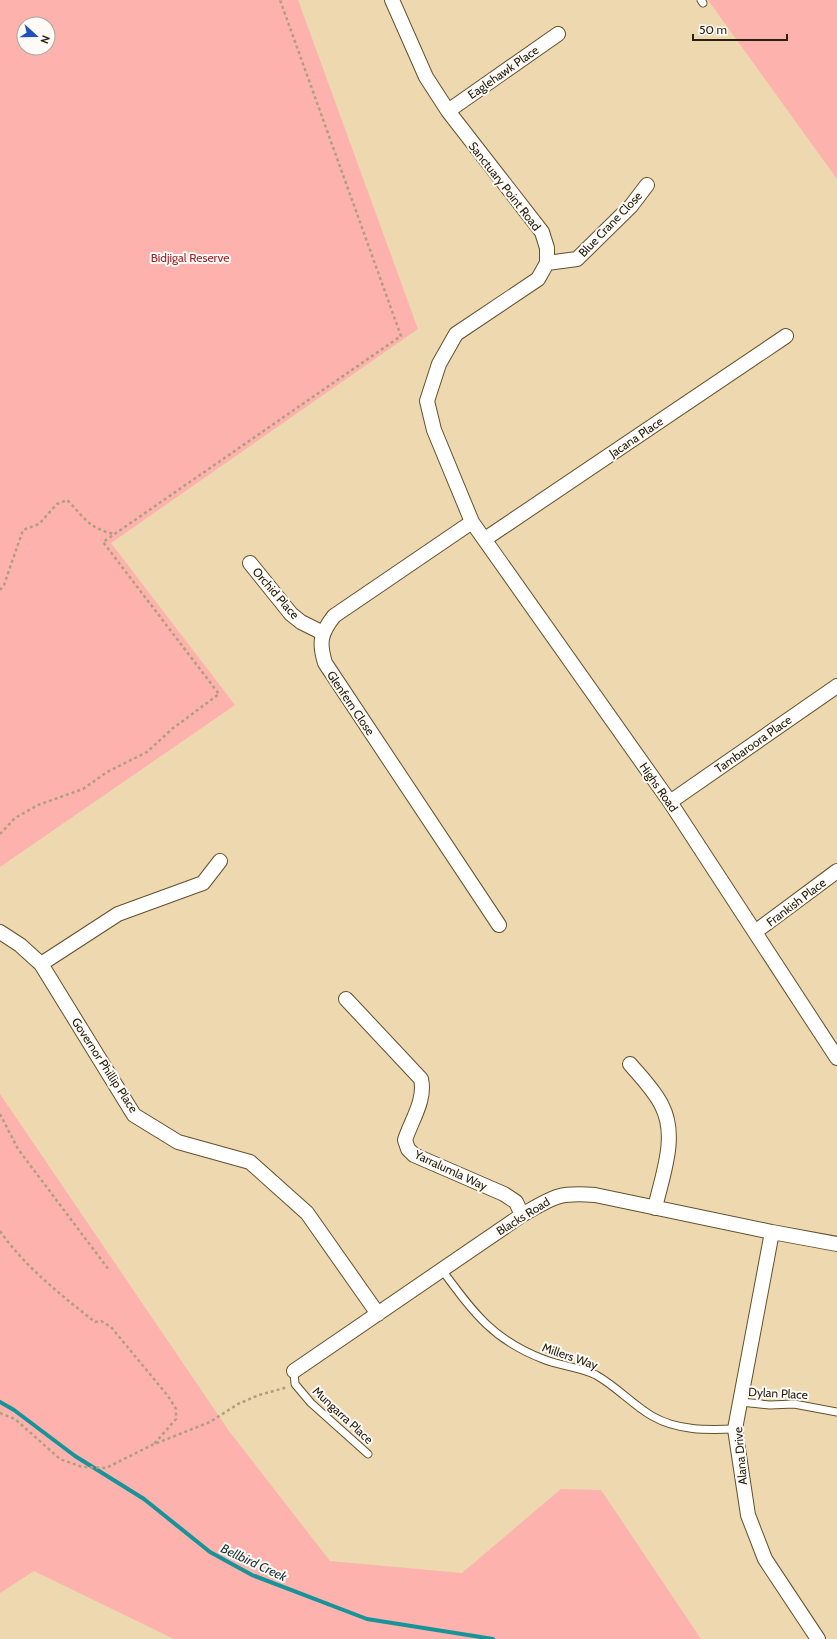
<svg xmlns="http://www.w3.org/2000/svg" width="837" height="1639" viewBox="0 0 837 1639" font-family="Cabin,sans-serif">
<rect width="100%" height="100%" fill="#edd8af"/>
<path fill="#fdb2ad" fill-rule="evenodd" d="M0,0H298L418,329L111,543L235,705L0,867ZM24,24H48V48H24Z
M708,0H837V179Z
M0,1094L229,1431L330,1561L462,1573L561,1489L601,1490L701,1639H174L34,1571L0,1593Z"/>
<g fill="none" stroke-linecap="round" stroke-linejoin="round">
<path stroke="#16949a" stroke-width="4" d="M0,1402L14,1410L75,1456L144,1499L210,1552L252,1575L367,1619L493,1639"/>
<g stroke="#63512c" stroke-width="9">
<path id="service" d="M701,0L703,3
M442,1270C473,1312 493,1340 543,1359C560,1366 580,1367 596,1375C617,1387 632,1404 652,1416C678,1431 707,1430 735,1429
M294,1371L295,1384L311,1403L368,1454
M741,1402L770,1405L794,1404L837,1412"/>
</g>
<g stroke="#63512c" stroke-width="16">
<path id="minor" d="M392,0L426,77L448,111L542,232L547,248V263L538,279L456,334L439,364L427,401L434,430L472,522L670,802L837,1058
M448,111L558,34
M547,263L577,259L631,206L647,185
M472,522L334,616C320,634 319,643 325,663L499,925
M485,539L786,336
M250,563L291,614L301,622L323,633
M670,802L837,686
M0,932L20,945L41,964L134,1115L178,1142L250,1162L307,1213L378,1314
M755,932L837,871
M41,964L118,914L203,883L220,861
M346,999L421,1079C426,1100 411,1121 405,1140L408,1149L414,1155L504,1194L516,1202L522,1215
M630,1064C641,1077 655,1091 662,1106C678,1137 662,1176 655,1208
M772,1232L735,1429L748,1515L765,1559L818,1639
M294,1371L522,1215C553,1197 558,1192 595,1195L772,1232L837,1244"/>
</g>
<path stroke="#af9f7e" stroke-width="2.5" stroke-dasharray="3 3" stroke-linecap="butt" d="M0,590L4,585L23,530L39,524L57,504L67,500C85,518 88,528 114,534
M0,834L15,818L38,805L83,789L107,772L147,752L172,729L219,694L103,542L401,336L280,0
M0,1114L18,1149L109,1270
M0,1231C25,1267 61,1295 95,1322L101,1321L111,1327L168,1396L176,1409V1419L154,1444
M0,1413L15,1419L60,1459L82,1467L106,1468L152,1445L210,1422L238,1404L259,1395L288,1387"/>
<use href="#service" stroke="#fff" stroke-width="7"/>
<use href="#minor" stroke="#fff" stroke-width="14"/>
</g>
<g text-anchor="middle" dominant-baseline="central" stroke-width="4" stroke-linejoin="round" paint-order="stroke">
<g font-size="12" fill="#292112" stroke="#fefbf7">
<text transform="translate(503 72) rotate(-35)">Eaglehawk Place</text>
<text transform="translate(505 186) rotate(52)">Sanctuary Point Road</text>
<text transform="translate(610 224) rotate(-46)">Blue Crane Close</text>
<text transform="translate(636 437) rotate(-34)">Jacana Place</text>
<text transform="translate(276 593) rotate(49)">Orchid Place</text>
<text transform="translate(351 703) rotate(56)">Glenfern Close</text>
<text transform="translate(753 744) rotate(-35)">Tambaroora Place</text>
<text transform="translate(659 787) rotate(55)">Highs Road</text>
<text transform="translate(796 902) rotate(-37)">Frankish Place</text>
<text transform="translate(105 1065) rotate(57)">Governor Phillip Place</text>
<text transform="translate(451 1170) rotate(25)">Yarralumla Way</text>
<text transform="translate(523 1216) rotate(-32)">Blacks Road</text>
<text transform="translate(570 1356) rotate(19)">Millers Way</text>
<text transform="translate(778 1393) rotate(3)">Dylan Place</text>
<text transform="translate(343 1415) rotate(43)">Mungarra Place</text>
<text transform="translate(740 1456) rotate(-95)">Alana Drive</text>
</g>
<g font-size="12" fill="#9c2229" stroke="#fefbf7">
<text x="190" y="257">Bidjigal Reserve</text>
</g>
<g font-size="13" font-style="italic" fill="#1a3335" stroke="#fefbf7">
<text transform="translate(254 1562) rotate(25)">Bellbird Creek</text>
</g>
</g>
<g transform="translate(36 36) rotate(111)"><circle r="19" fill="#fefbf7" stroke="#a9a49b"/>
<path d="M0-3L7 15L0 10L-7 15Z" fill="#2150bd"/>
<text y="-6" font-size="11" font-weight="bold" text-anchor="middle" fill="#292112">N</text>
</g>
<path d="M693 34v6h94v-6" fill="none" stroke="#292112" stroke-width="2"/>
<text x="699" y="34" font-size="12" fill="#292112" stroke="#fefbf7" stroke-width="3" paint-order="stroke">50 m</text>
</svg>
